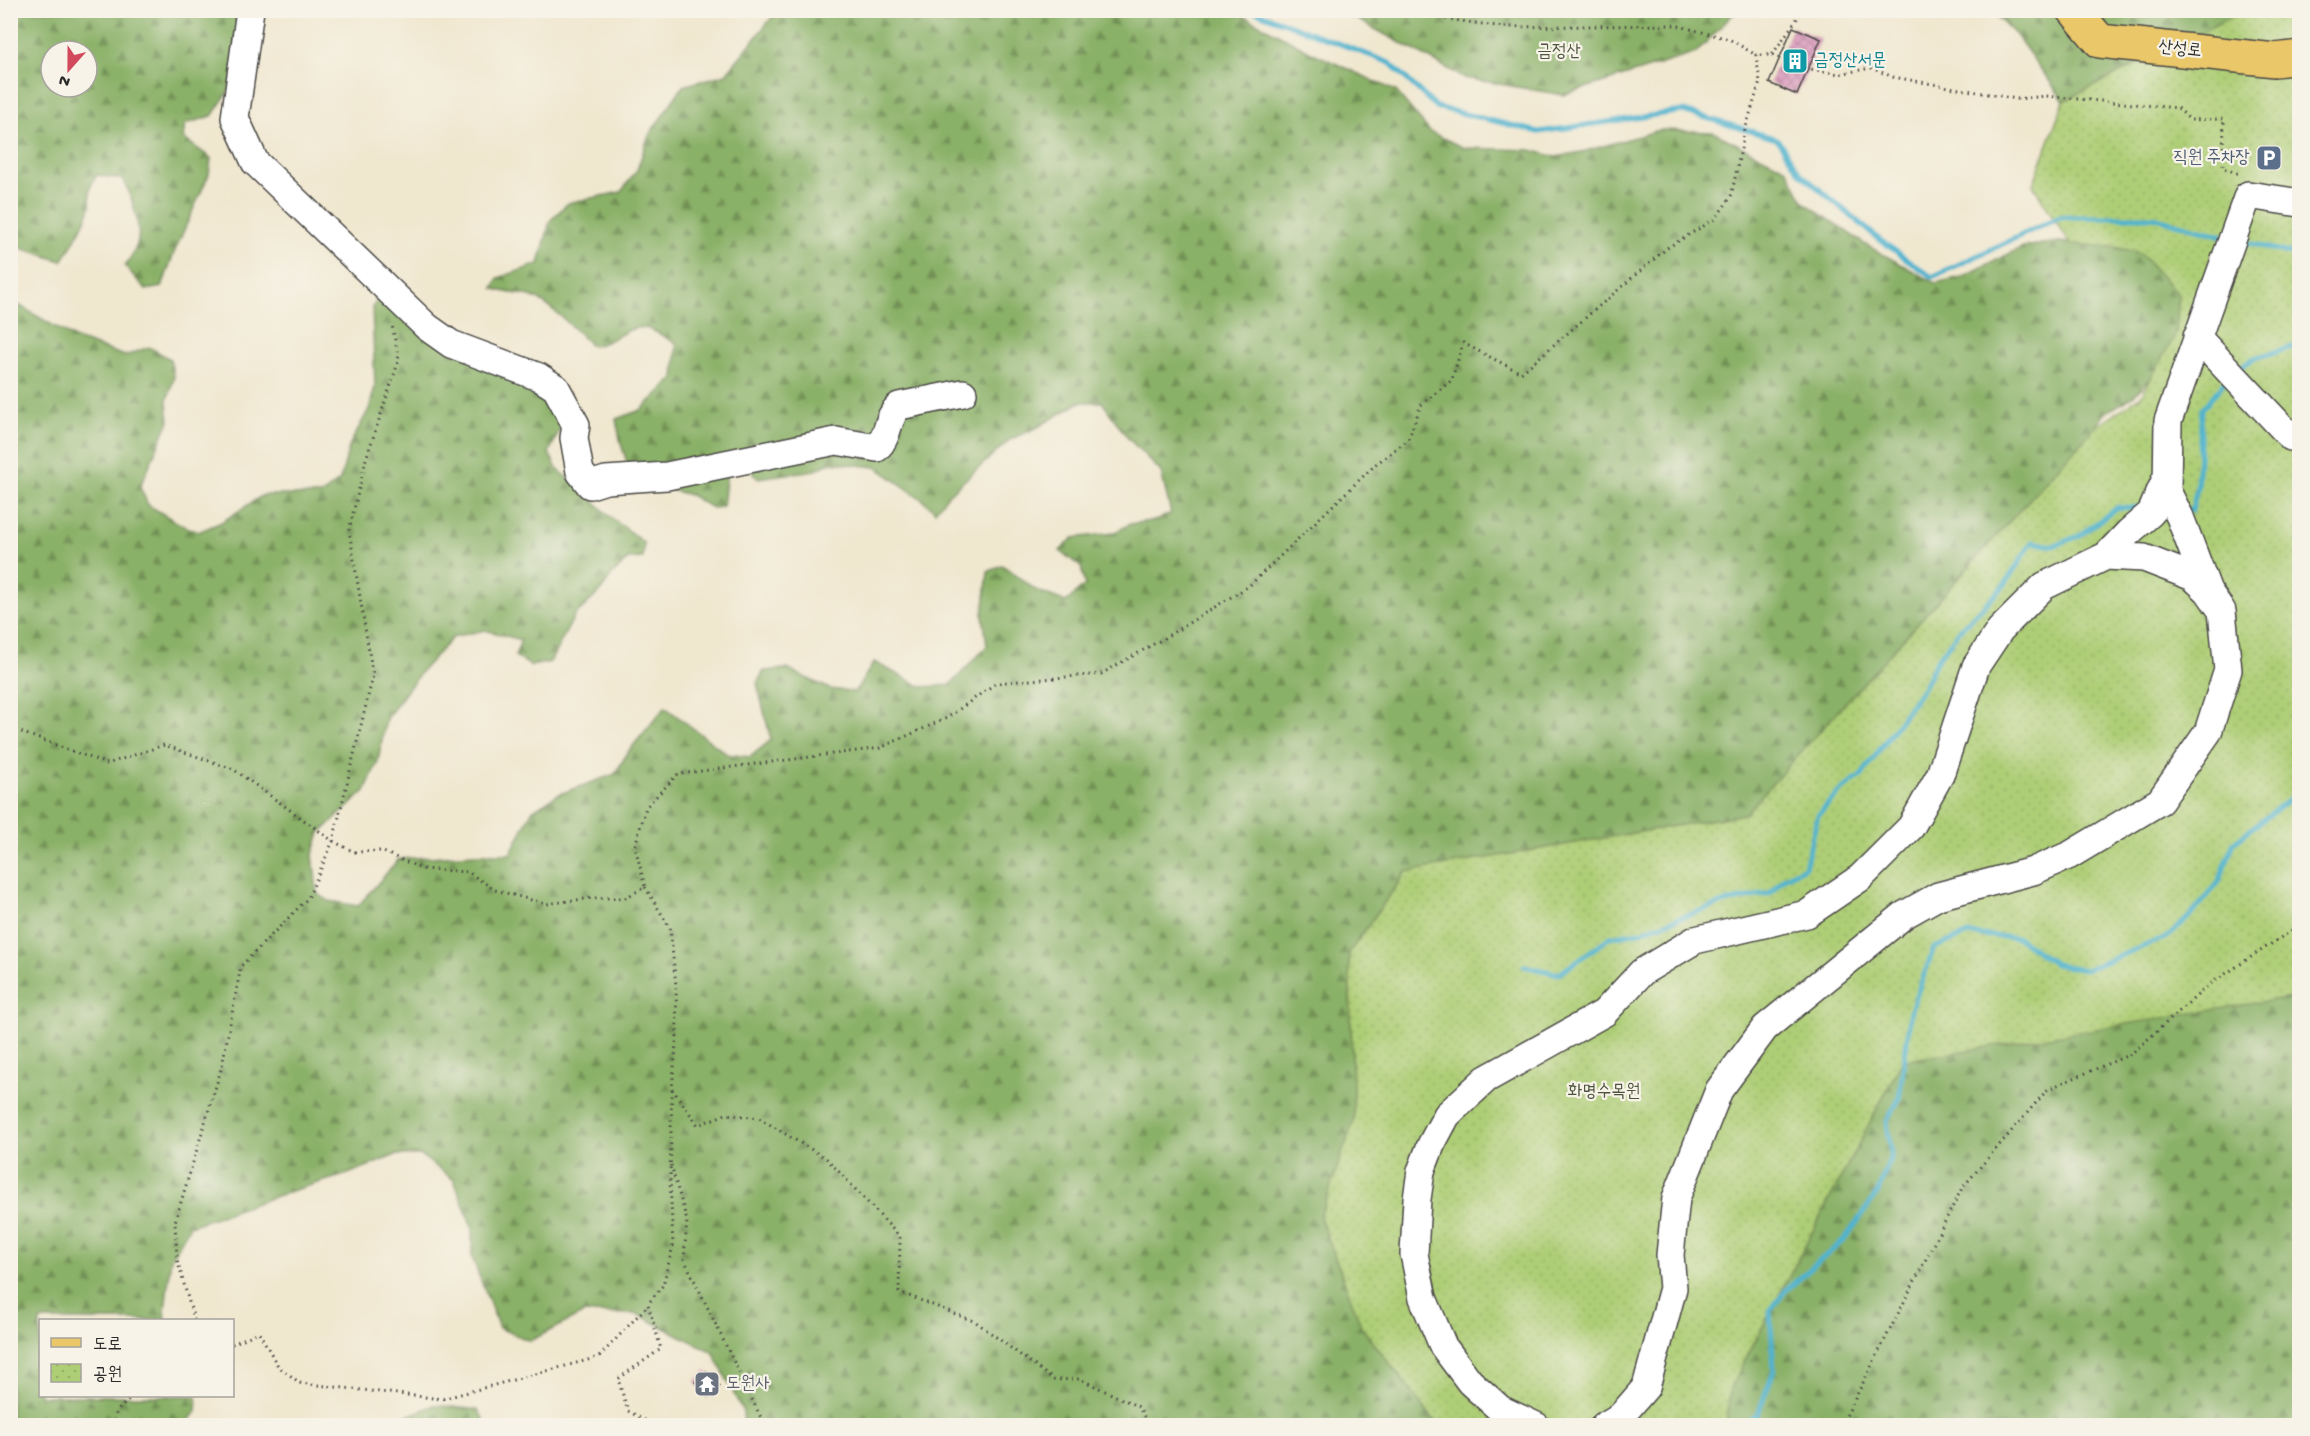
<svg xmlns="http://www.w3.org/2000/svg" width="2310" height="1436" viewBox="0 0 2310 1436" font-family="'Gochi Hand','Poor Story',sans-serif">
<defs>
<pattern id="forest-firs" width="22" height="20" patternUnits="userSpaceOnUse" patternTransform="scale(1.5)"><rect width="22" height="20" fill="#8ab167"/><path d="M5 1l3.5 6h-7zM16 11l3.5 6h-7z" fill="#719055"/></pattern>
<pattern id="park-dots" width="8" height="8" patternUnits="userSpaceOnUse" patternTransform="scale(1.5)"><rect width="8" height="8" fill="#aece76"/><path d="M2 2h.1M6 6h.1" fill="none" stroke="#96b166" stroke-width="1.8" stroke-linecap="round"/></pattern>
<pattern id="building-cross-hatch" width="8" height="8" patternUnits="userSpaceOnUse" patternTransform="scale(1.5)"><rect width="8" height="8" fill="#dfa3c2"/><path d="M0 0l8 8M0 8l8-8" fill="none" stroke="#b5859e"/></pattern>
</defs>
<rect width="100%" height="100%" fill="#f7f3e8"/>
<filter id="ink" filterUnits="userSpaceOnUse"><feTurbulence type="fractalNoise" baseFrequency=".0167" numOctaves="2"/><feDisplacementMap in="SourceGraphic" scale="12" xChannelSelector="R" yChannelSelector="G"/><feConvolveMatrix kernelMatrix="1 2 1 2 8 2 1 2 1" color-interpolation-filters="sRGB"/></filter>
<filter id="wash" filterUnits="userSpaceOnUse"><feTurbulence type="fractalNoise" baseFrequency=".008" numOctaves="4" result="noise"/><feDisplacementMap in="SourceGraphic" scale="24" xChannelSelector="R" yChannelSelector="G"/><feGaussianBlur stdDeviation="1.35" result="paint"/><feColorMatrix in="noise" values="0 0 0 0 0 0 0 0 0 0 0 0 0 0 0 0 0 1.4 0 .05"/><feComposite in="paint" operator="in"/></filter>
<g filter="url(#wash)">
<rect width="100%" height="100%" fill="#f0e7cf"/>
<path fill="url(#forest-firs)" stroke="#5a6e49" stroke-width="1.5" fill-rule="evenodd" d="M805,10L1235,11L1313,53L1396,91L1430,132L1464,148L1531,150L1556,157L1586,151L1660,130L1713,132L1787,169L1804,202L1866,245L1935,283L1962,277L2023,247L2058,242L2115,247L2140,253L2179,295L2176,333L2151,378L2132,397L2105,413L2095,427L1745,814L1406,872L1349,953L1354,1120L1320,1217L1362,1328L1438,1426L744,1425L743,1412L713,1352L637,1314L584,1313L530,1341L499,1328L472,1257V1227L454,1180L420,1155H396L348,1174L291,1191L190,1226L171,1258L165,1311L166,1320H40V1396H197L196,1412L185,1425H11L10,300L76,339L125,356L149,347L170,359L174,377L167,401L169,421L140,487L148,505L178,523L198,532L222,522L263,495H321L340,480L350,444L369,409L375,387L372,307L380,298L546,388L564,420L549,453L557,469L580,487L607,514L644,543L643,558L628,559L612,575L599,593L575,615L550,662L531,666L515,656L521,640L485,630L453,637L420,673L386,719L378,761L365,791L320,833L313,854L317,893L329,901L358,906L399,859L475,854H510L532,811L557,795L615,774L628,752L665,707L727,754L750,757L771,740L757,683L764,671L787,669L830,689L855,692L874,662L922,687L950,685L987,646L983,615L988,572L1002,565L1036,590L1066,602L1085,585L1081,567L1060,551L1073,538L1114,533L1130,524L1158,520L1171,513L1161,472L1128,438L1102,402H1080L1036,428L1011,439L948,495L935,511L923,500L876,467L831,462L816,470L757,478L741,456L728,461L723,507L712,508L690,495L633,480L621,444L616,419L641,410L674,378L677,344C664,337 647,323 632,329C617,335 608,344 592,346C578,333 548,301 530,296C516,292 510,295 493,288L498,278L539,264L550,221L568,203L621,192L637,170L649,135L683,86L726,74L773,16H797Z
M10,11H240L242,71L212,116L185,124L183,138L211,158L209,174L173,255L162,287L146,290L125,266C131,258 137,249 138,240C141,226 130,192 123,179L97,175C86,193 91,187 90,206C88,219 70,249 62,261L11,245ZM51,51H87V87H51Z
M1342,11H1736L1696,53L1563,95L1465,78Z
M1991,11H2243L2064,101L2016,35Z
M2299,866V1425L1726,1426L1730,1389L1902,1061Z
M434,1405L478,1410L487,1425H386Z"/>
<path fill="url(#park-dots)" stroke="#6c7c50" stroke-width="1.5" d="M2243,11H2299V997H2291L1902,1061L1730,1389L1726,1425H1438L1362,1328L1320,1217L1354,1120L1349,953L1406,872L1745,814L2095,427L2141,396L2176,333L2179,295L2140,253L2115,247L2070,244L2033,185L2064,101Z"/>
<g fill="none" stroke-linecap="round" stroke-linejoin="round">
<path stroke="#50b3cf" stroke-width="5" d="M1251,10L1390,63L1436,107L1539,132L1683,111L1777,139L1800,173L1880,240L1932,277L2060,217H2153L2227,237
M2241,241L2300,256
M2239,369L2254,358L2300,345
M2185,509L2192,510L2197,487L2202,409L2227,379
M1524,966L1559,974L1610,937L1639,932L1723,903L1770,893L1785,877L1805,867L1818,815L1839,792L1862,775L1924,686L1938,658L1964,625L2004,586L2032,542L2053,546L2079,536L2118,507L2143,508
M1741,1426L1758,1414L1774,1370L1770,1311L1786,1290L1845,1239L1878,1192L1891,1155L1887,1121L1899,1099L1911,1010L1934,948L1968,934L2018,938L2055,964L2085,970L2169,936L2194,912L2219,882L2234,842L2300,791"/>
</g>
<g id="blocks">
<path fill="url(#building-cross-hatch)" d="M1793,27L1821,39L1797,95L1769,83Z
M706,1371L720,1386L708,1397L695,1382Z"/>
</g>
</g>
<g filter="url(#ink)">
<use href="#blocks" fill-opacity="0" stroke="#494744" stroke-width="1.5"/>
<g fill="none" stroke-linecap="round" stroke-linejoin="round">
<g stroke="#494744" stroke-width="30">
<path id="minor" d="M250,10L235,118L255,162L427,327L451,344L539,377L556,388L576,425L574,438L580,472L590,485L606,480L667,476L836,441L877,448C890,435 886,418 899,406L963,393
M2197,337L2291,437
M2106,556L2129,532L2151,513L2167,476
M2208,591L2180,517L2167,491L2168,421L2248,195L2300,203
M1536,1426L1500,1409L1470,1382L1443,1346L1423,1298L1414,1254L1417,1199L1421,1171L1431,1145L1447,1115L1486,1079L1604,1013L1642,972L1695,940L1807,914L1860,878L1911,827L1940,775L1976,666L2000,630L2044,586L2106,556L2144,558L2193,577L2208,591L2222,611L2228,670L2208,732L2160,801L2070,855L2033,871L1938,896L1904,915L1765,1028L1719,1090L1676,1198L1670,1255L1673,1288L1646,1387L1621,1416L1604,1426"/>
</g>
<g stroke="#494744" stroke-width="36">
<path id="major" d="M2074,10L2100,41L2275,60L2300,57"/>
</g>
<path stroke="#494744" stroke-width="3" stroke-dasharray="1.5 4.5" stroke-linecap="butt" d="M1423,10L1446,19L1504,27L1675,25L1729,39L1756,55
M1772,55L1810,69L1839,74L1871,68L1893,77L2017,99L2046,96L2178,108L2190,120L2224,119L2223,168L2239,174
M10,728L107,764L164,745L233,769L333,841L354,852L381,851L423,869L468,872L495,890L546,904L593,898H625L645,887L635,846L646,807L678,774L880,748L947,718L996,683L1101,674L1161,640L1249,586L1376,464L1408,440L1421,405L1452,380L1463,343L1521,373L1667,248L1715,219L1731,197L1745,130L1760,82L1756,55H1772L1803,10
M645,887L670,928L676,986L677,1034L672,1089L670,1179L673,1246L663,1285L648,1304L661,1349L618,1379L628,1411L656,1426
M672,1089L698,1125L726,1114L759,1118L827,1159L900,1237L899,1292L976,1322L1054,1380L1080,1379L1139,1407L1149,1426
M671,1165L687,1221L684,1259L765,1426
M194,1320L177,1259L175,1222L222,1066L241,966L308,898L333,841L373,676L349,530L366,459L399,360L392,325
M232,1344L259,1332L278,1366L300,1383L442,1399L599,1357L648,1305
M112,1426L117,1411L133,1396
M1841,1426L1962,1188L2048,1089L2131,1054L2210,984L2300,925"/>
<use href="#minor" stroke="#fff" stroke-width="27"/>
<use href="#major" stroke="#eac769" stroke-width="33"/>
</g>
</g>
<defs>
<g id="building-square" transform="scale(1.35)"><rect x="-9" y="-9" width="18" height="18" rx="4" fill="#0f9aa8" stroke="#f7f3e8"/><path d="M-4-6H4V6H1V3H-1V6H-4ZM-2.5-4.3h1.7v1.8h-1.7ZM.8-4.3h1.7v1.8H.8ZM-2.5-1h1.7V.8h-1.7ZM.8-1h1.7V.8H.8Z" fill="#fff"/></g>
<g id="parking-square" transform="scale(1.35)"><rect x="-9" y="-9" width="18" height="18" rx="4" fill="#5c6f8a" stroke="#f7f3e8"/><path d="M-3.5-5.5H1a3.5 3.5 0 0 1 0 7H-1V5.5H-3.5ZM-1-3.4V-.6H.8a1.4 1.4 0 0 0 0-2.8Z" fill="#fff"/></g>
<g id="temple-square" transform="scale(1.35)"><rect x="-9" y="-9" width="18" height="18" rx="4" fill="#6b7280" stroke="#f7f3e8"/><path d="M0-6L5-2H3V0L6.5 2.5H4V6H1.5V3h-3V6H-4V2.5H-6.5L-3 0V-2H-5Z" fill="#fff"/></g>
</defs>
<g fill-rule="evenodd">
<use href="#building-square" x="1795" y="61"/>
<use href="#parking-square" x="2269" y="158"/>
<use href="#temple-square" x="707" y="1384"/>
</g>
<g text-anchor="middle" dominant-baseline="central" stroke-width="4.5" stroke-linejoin="round" paint-order="stroke">
<g font-size="18" fill="#2b2b2b" stroke="#f7f3e8">
<text transform="translate(2180 50) rotate(6)">산성로</text>
</g>
<g font-size="18" fill="#4c543e" stroke="#f7f3e8">
<text x="1559" y="52">금정산</text>
<text x="1604" y="1092">화명수목원</text>
</g>
<g font-size="18" fill="#0d838f" stroke="#f7f3e8" text-anchor="start">
<text x="1814" y="61">금정산서문</text>
</g>
<g font-size="18" fill="#4e5e75" stroke="#f7f3e8" text-anchor="end">
<text x="2250" y="158">직원 주차장</text>
</g>
<g font-size="18" fill="#5b616d" stroke="#f7f3e8" text-anchor="start">
<text x="726" y="1384">도원사</text>
</g>
</g>
<rect width="2310" height="1436" fill="none" stroke="#f7f3e8" stroke-width="36"/>
<rect x="39" y="1319" width="195" height="78" fill="#f7f3e8" stroke="#a5a39c" stroke-width="1.5"/>
<rect x="51" y="1338" width="30" height="9" fill="#eac769" stroke="#a5a39c" stroke-width="1.5"/>
<text x="93" y="1349" font-size="18" fill="#2b2b2b">도로</text>
<rect x="51" y="1364" width="30" height="18" fill="url(#park-dots)" stroke="#a5a39c" stroke-width="1.5"/>
<text x="93" y="1379" font-size="18" fill="#2b2b2b">공원</text>
<g transform="translate(69 69) rotate(201)"><circle r="28" fill="#f7f3e8" stroke="#a5a39c" stroke-width="1.5"/>
<path d="M0-4.5L10 22L0 15L-10 22Z" fill="#d1495b"/>
<text y="-9" font-size="16" font-weight="bold" text-anchor="middle" fill="#2b2b2b">N</text>
</g>
</svg>
